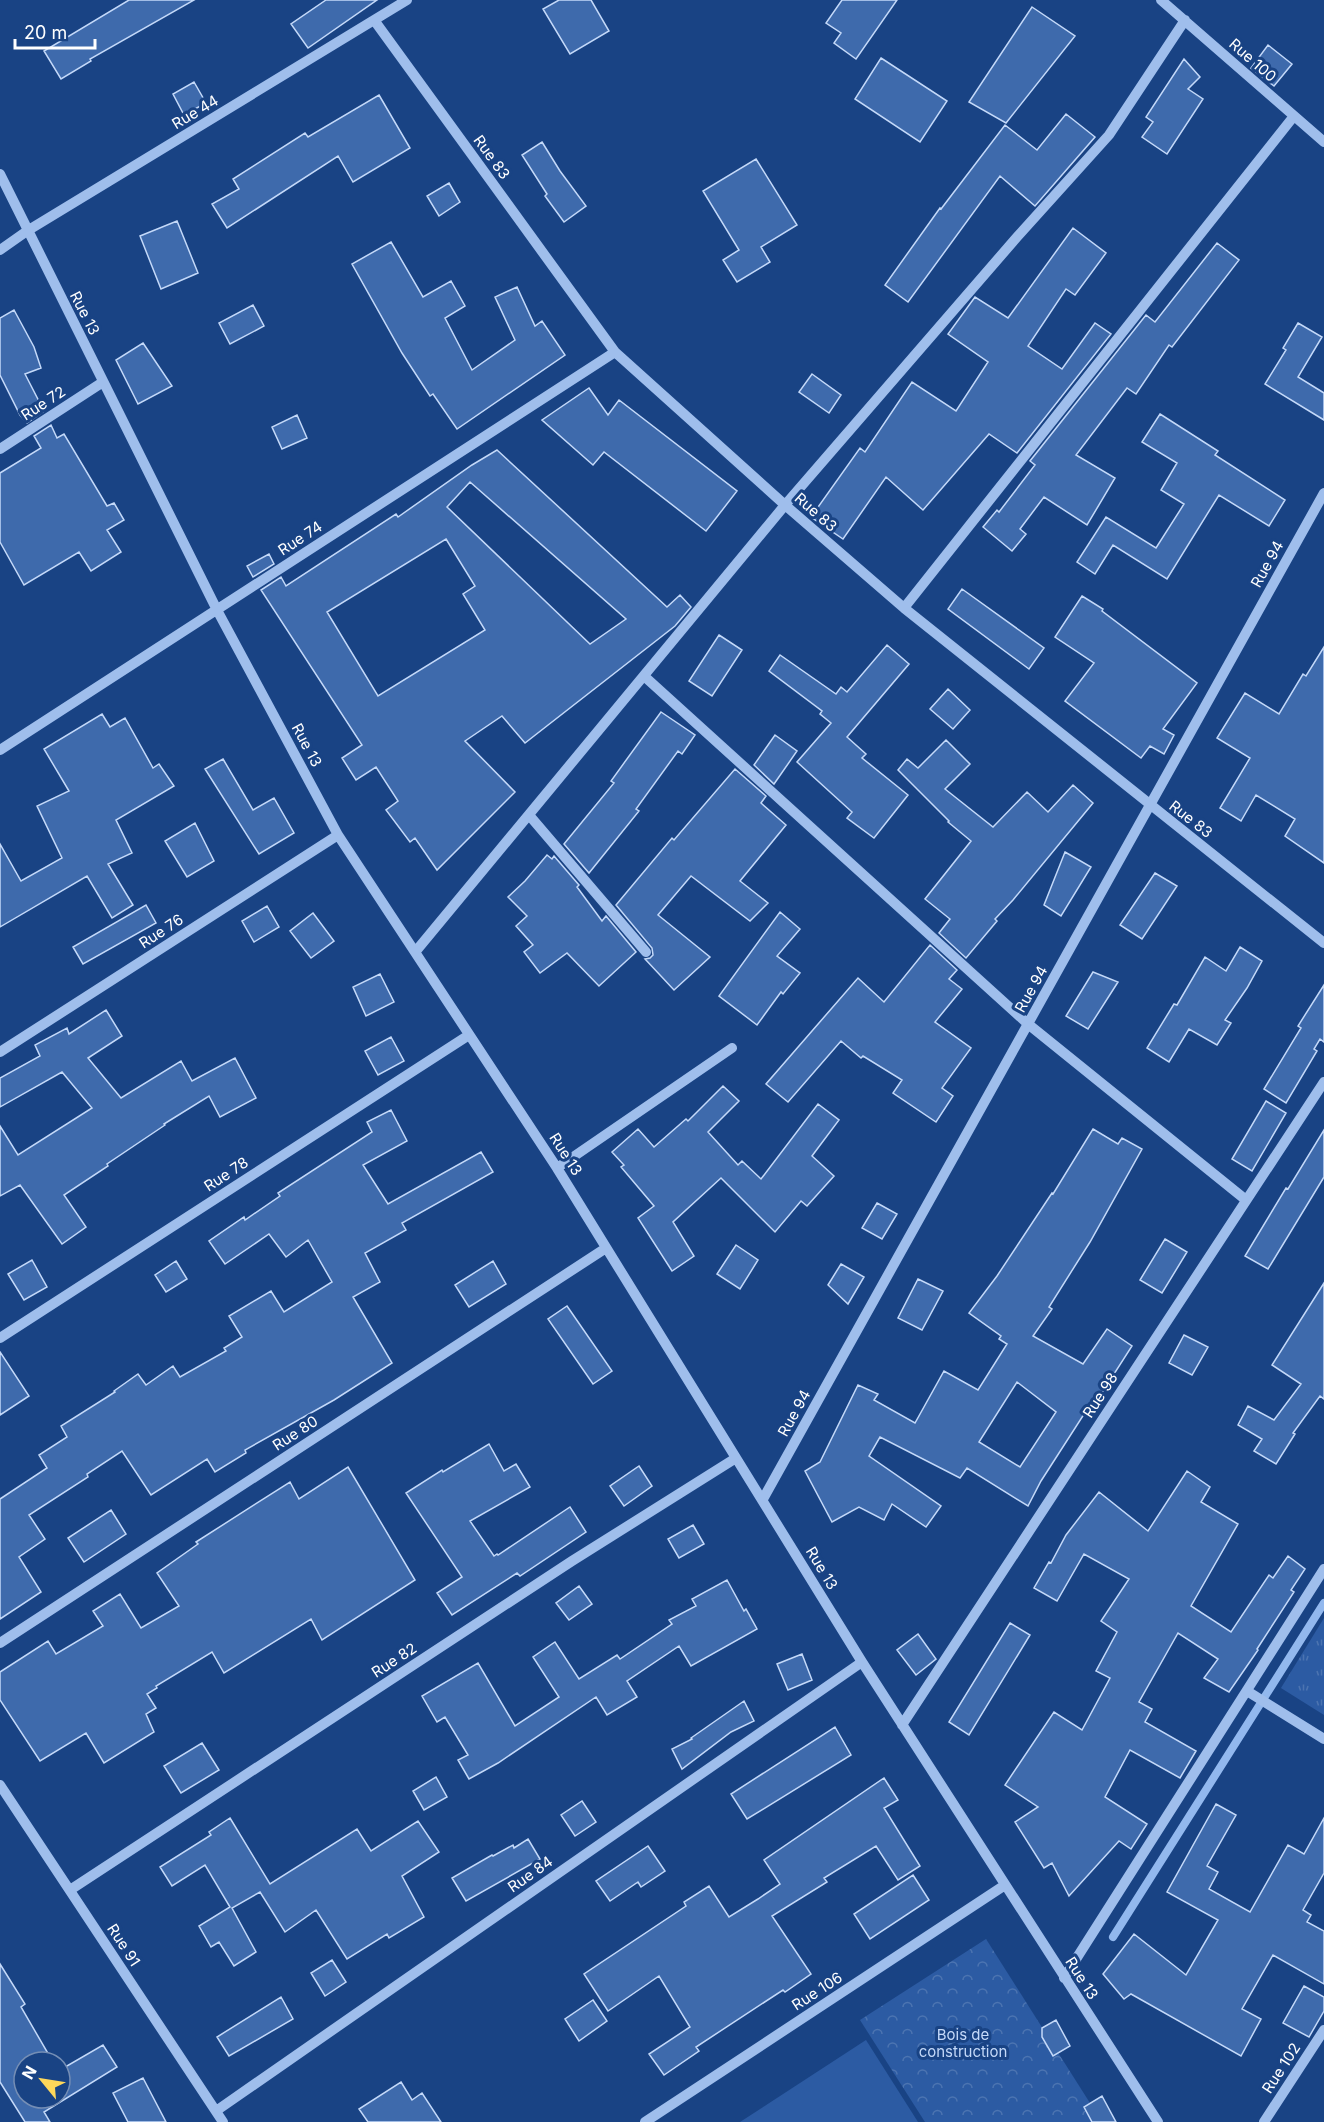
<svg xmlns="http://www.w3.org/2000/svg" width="1324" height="2122" viewBox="0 0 1324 2122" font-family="Inter,sans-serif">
<defs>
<pattern id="grass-tufts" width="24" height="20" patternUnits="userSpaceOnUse" patternTransform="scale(1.5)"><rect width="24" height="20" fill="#2c5ba3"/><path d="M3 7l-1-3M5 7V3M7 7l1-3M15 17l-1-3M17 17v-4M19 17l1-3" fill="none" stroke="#4c74b1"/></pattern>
<pattern id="forest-crowns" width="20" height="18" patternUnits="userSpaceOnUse" patternTransform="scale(1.5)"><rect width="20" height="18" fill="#2c5ba3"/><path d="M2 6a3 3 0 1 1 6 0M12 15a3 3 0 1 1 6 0" fill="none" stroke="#4c74b1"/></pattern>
</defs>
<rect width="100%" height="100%" fill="#194384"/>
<path fill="url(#grass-tufts)" d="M1324,1618V1715L1281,1688Z"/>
<path fill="url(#forest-crowns)" d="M986,1939L1102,2122H925L860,2020Z"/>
<path fill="#2c5ba3" d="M866,2040L918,2122H740Z"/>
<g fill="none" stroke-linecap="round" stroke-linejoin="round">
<path stroke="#92b8ee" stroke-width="8" d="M1113,1937L1324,1603"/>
</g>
<path fill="#3e6aac" stroke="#c4d9f9" stroke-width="1.5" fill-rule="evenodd" d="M129,0H194L90,59L91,61L61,79L44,51Z
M326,0H377L308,48L291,24Z
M559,0H591L609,31L570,54L543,9Z
M842,0H897L856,59L834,43L841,33L826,23Z
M1032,7L1075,36L1006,123L969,102Z
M1268,45L1292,64L1274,86L1251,68Z
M881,58L947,101L920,142L855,99Z
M1184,59L1200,77L1188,89L1203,99L1167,154L1142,137L1153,122L1146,117Z
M194,82L206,103L184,115L173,94Z
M379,95L410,148L353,182L338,156L227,228L212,204L239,189L233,179L305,133L308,137Z
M1066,114L1095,137L1035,206L1000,176L908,302L885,285L940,208L941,209L1005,125L1037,150Z
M542,142L560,171L586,206L564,222L545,196L547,194L522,155Z
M756,159L797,225L761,247L770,262L737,282L723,260L739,250L703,191Z
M449,183L460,202L439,216L427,196Z
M177,221L198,273L161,289L140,236Z
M1073,228L1106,253L1075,295L1066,289L1028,346L1062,369L1095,323L1111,334L1017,453L989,434L923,510L886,477L843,539L811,517L860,448L865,452L912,382L956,411L988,362L948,334L975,297L1008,318Z
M391,242L423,297L451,281L465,306L445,318L472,370L515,340L495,297L517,287L535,326L542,321L565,355L457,429L433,394L430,396L402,353L352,264Z
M1217,243L1239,260L1172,347L1169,345L1136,394L1127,388L1076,455L1115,478L1087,525L1044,497L1020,529L1026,534L1012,551L983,527L997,510L999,512L1035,465L1030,461L1146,315L1155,322Z
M253,305L264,326L230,344L219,323Z
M14,310L34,347L41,368L25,374L44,411L27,423L20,415L0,375V318Z
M1298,323L1322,337L1298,377L1324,393V420L1265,384L1286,350L1283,348Z
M143,343L172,386L138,404L116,360Z
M812,374L841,395L829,413L799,392Z
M589,388L608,415L619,400L737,491L706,531L604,452L593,465L542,420Z
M1160,414L1218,451L1215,455L1285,500L1269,526L1219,495L1167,579L1113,545L1095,574L1077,562L1106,517L1156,548L1184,504L1161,490L1177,463L1142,442Z
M297,415L307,438L282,449L272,427Z
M51,425L57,438L64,434L107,506L114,503L124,520L107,530L121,552L91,571L79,552L24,585L0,542V473L41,448L34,436Z
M497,450L667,607L680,595L691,607L675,626L525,743L502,716L465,741L515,792L437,870L415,838L410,842L386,810L398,801L376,767L356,780L342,758L362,745L261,590L281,577L286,586L396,514L398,517L472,465ZM470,482L626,619L590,644L447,507ZM446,539L475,586L463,594L485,630L378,696L327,612Z
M269,554L274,564L253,577L247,566Z
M962,589L1044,648L1029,669L948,609Z
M1082,596L1103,609L1102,611L1197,683L1163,729L1174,735L1164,754L1150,746L1141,758L1065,701L1094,663L1055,637Z
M719,635L742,650L712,696L689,681Z
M887,645L909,664L847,737L866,754L862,758L908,795L874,838L847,818L852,812L797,762L831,723L820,714L822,711L769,671L780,655L836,694L841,687L847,692Z
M1324,647V863L1285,836L1295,819L1256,795L1241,821L1220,808L1250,758L1217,738L1245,693L1279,714L1303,674L1306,676Z
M948,689L970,710L953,729L930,709Z
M661,712L695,735L682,754L678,751L636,809L639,811L589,873L564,844L614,783L611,781Z
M102,714L110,727L125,718L153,768L159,764L174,786L116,820L132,853L108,864L133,905L112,918L87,876L0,927V844L21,881L62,858L37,806L69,791L44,749Z
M775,735L797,751L774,784L754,765Z
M946,740L970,764L945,789L993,827L1027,792L1048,812L1073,785L1093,803L1013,900L995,919L997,921L966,958L939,933L950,919L925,899L971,841L948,822L949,821L898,770L907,759L918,768Z
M223,759L253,810L274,798L294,833L259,854L205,769Z
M735,769L766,796L761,803L786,825L740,881L768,903L750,921L691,876L658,915L710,957L674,990L645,959L650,958L653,955L652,948L616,905L672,838L674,840Z
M195,823L214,861L187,877L165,841Z
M1065,852L1091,867L1061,916L1044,905Z
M547,855L552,859L554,856L579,885L577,887L602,921L606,916L636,952L599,986L567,953L540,973L524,952L533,945L516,926L527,916L508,897L525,881Z
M1155,873L1177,886L1142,939L1120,925Z
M146,905L156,923L83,964L73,947Z
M267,906L279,927L254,942L242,921Z
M780,912L800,929L777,956L800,973L783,994L781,992L757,1025L719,996Z
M313,913L334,941L311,958L290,931Z
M930,945L957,970L949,979L962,989L935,1022L971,1048L942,1088L953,1096L936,1122L893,1093L902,1080L863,1056L861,1058L841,1041L788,1102L766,1084L858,978L884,1002Z
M1240,947L1262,961L1247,988L1225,1020L1231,1023L1217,1045L1189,1029L1169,1062L1147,1048L1174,1004L1177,1005L1205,957L1226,971Z
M1093,972L1118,982L1088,1029L1066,1016Z
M380,974L394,1002L366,1016L353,987Z
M1324,985V1042L1320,1039L1314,1049L1317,1051L1286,1103L1264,1089L1301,1028L1298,1026Z
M106,1010L122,1036L88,1058L121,1098L181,1061L192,1081L235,1058L256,1098L220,1117L209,1096L164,1124L165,1125L107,1164L108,1166L64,1195L86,1227L62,1244L20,1185L0,1196V1126L18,1155L92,1108L62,1072L0,1107V1078L40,1056L35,1045L67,1028L69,1034Z
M391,1037L404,1061L378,1075L365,1051Z
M723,1086L739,1101L708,1132L738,1165L742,1161L761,1179L818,1104L839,1120L812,1156L834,1176L807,1206L801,1201L775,1232L721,1178L673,1222L694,1256L672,1271L638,1218L654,1206L621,1167L624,1165L612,1152L638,1129L654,1147L686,1119L688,1121Z
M1266,1101L1286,1113L1252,1171L1232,1159Z
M391,1110L407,1141L363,1165L388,1204L481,1152L493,1172L402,1223L406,1230L365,1253L380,1282L353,1297L392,1363L334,1400L245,1450L246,1453L215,1472L207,1459L151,1495L122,1451L87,1474L88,1477L29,1515L45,1539L19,1557L41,1592L0,1619V1499L47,1468L39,1455L67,1437L61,1426L115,1392L114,1391L138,1374L146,1385L173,1366L180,1377L226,1351L224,1348L242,1337L229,1316L271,1291L284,1312L332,1282L308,1240L286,1257L269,1234L225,1264L209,1241L244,1217L245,1220L280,1196L278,1193L372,1132L367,1122Z
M1093,1129L1118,1144L1122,1138L1142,1149L1090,1242L1049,1307L1052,1309L1033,1336L1083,1364L1107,1329L1132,1346L1098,1399L1095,1397L1041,1481L1028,1506L967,1468L960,1478L880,1437L869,1456L941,1506L926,1527L892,1504L884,1520L859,1507L832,1522L805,1471L820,1462L858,1385L878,1394L874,1400L915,1423L944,1371L978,1390L1007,1344L999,1339L1001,1336L969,1313L997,1276L1052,1193L1053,1194ZM1017,1382L1056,1412L1020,1467L979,1442Z
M1324,1130V1177L1268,1269L1245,1256L1286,1188L1288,1189Z
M877,1203L897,1214L882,1239L862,1228Z
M1165,1239L1187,1252L1162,1293L1140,1280Z
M736,1245L758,1260L740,1289L717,1274Z
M32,1260L47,1287L24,1300L8,1274Z
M176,1261L187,1279L166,1292L155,1275Z
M493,1261L506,1284L469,1307L455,1285Z
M841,1264L864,1277L848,1304L828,1285Z
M918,1279L943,1291L922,1330L898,1318Z
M1324,1283V1399L1320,1396L1293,1433L1295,1434L1276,1464L1254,1451L1262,1439L1238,1425L1248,1406L1274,1420L1301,1384L1272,1365Z
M567,1306L612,1371L593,1384L548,1319Z
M1184,1335L1208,1347L1192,1375L1169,1363Z
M0,1352L29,1396L0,1415Z
M489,1444L504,1471L516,1464L530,1487L470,1521L494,1556L497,1554L498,1555L570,1507L586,1532L520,1576L517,1573L452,1615L437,1593L462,1577L406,1493L442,1470L443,1472Z
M639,1466L652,1486L624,1506L610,1486Z
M348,1467L415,1580L322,1640L311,1619L224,1673L212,1652L156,1686L157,1688L147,1694L156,1708L146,1714L154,1732L104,1763L86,1733L40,1761L0,1700V1672L48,1641L56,1654L103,1626L93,1611L120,1594L141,1628L179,1606L157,1573L198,1544L196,1542L290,1482L299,1499Z
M1187,1471L1210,1487L1201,1502L1238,1524L1191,1606L1231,1632L1269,1575L1273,1578L1288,1556L1305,1569L1291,1590L1294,1592L1257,1649L1258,1650L1229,1692L1204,1678L1218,1659L1178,1633L1139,1702L1152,1709L1145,1722L1196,1751L1180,1778L1130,1750L1105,1797L1147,1824L1131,1849L1119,1841L1069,1896L1052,1863L1044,1868L1015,1822L1038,1807L1005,1785L1054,1712L1082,1730L1110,1678L1096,1671L1117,1632L1101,1621L1129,1579L1084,1554L1057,1601L1034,1588L1049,1562L1051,1563L1066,1535L1099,1492L1148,1531Z
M111,1510L126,1534L84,1562L68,1538Z
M693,1525L704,1544L679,1558L668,1539Z
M727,1580L744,1611L746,1609L757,1629L691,1666L679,1646L627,1681L637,1697L607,1715L596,1697L498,1763L469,1779L458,1760L468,1755L445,1717L437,1722L422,1696L478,1663L515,1726L559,1697L533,1657L555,1642L579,1679L617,1655L620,1659L672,1624L669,1620L696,1606L692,1599Z
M579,1586L592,1604L569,1620L556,1603Z
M1010,1623L1030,1635L969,1735L949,1722Z
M918,1634L936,1659L916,1675L897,1650Z
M802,1654L812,1680L788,1690L777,1664Z
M744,1701L754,1721L731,1732L682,1769L672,1749L692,1739L691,1738Z
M835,1727L851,1755L747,1819L731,1794Z
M202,1743L219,1770L181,1793L164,1766Z
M436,1777L447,1797L424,1810L413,1791Z
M884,1778L898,1800L884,1808L920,1866L898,1880L876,1846L824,1878L827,1882L772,1916L811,1974L785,1992L783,1990L696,2047L699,2051L664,2075L649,2054L690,2027L659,1976L608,2011L584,1974L686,1906L684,1902L709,1886L729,1917L758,1899L780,1884L764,1860Z
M582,1801L596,1822L575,1836L561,1815Z
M1216,1804L1236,1815L1207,1866L1218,1872L1209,1889L1250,1912L1288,1845L1304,1854L1324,1818V1873L1303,1910L1311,1915L1307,1922L1324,1931V1984L1273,1955L1242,2009L1261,2019L1241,2056L1131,1994L1124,1999L1103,1974L1134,1934L1186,1975L1218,1920L1167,1892Z
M230,1818L270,1884L357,1829L371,1851L418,1821L439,1852L402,1876L424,1917L389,1938L387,1934L347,1959L316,1910L285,1932L260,1892L232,1908L256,1952L234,1966L219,1942L211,1947L199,1926L230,1907L205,1865L172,1886L160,1867L211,1835L209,1832Z
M528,1839L540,1859L466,1901L452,1878L492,1855L493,1856L513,1845L514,1848Z
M648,1846L665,1871L641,1887L638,1882L610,1901L596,1881Z
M913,1875L929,1900L870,1939L854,1914Z
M332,1960L346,1982L325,1996L311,1973Z
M0,1964L25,2004L21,2007L53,2062H24V2098H60V2070L103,2045L117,2067L44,2112L50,2122H25L0,2082Z
M1304,1986L1324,1997V2011L1309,2037L1283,2023Z
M281,1997L293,2019L229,2056L217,2037Z
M593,2000L607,2021L579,2041L565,2019Z
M1056,2020L1070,2046L1053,2056L1042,2037V2028Z
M143,2078L166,2122H128L113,2093Z
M401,2082L412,2100L422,2093L441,2122H368L359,2109Z
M1102,2096L1116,2122H1092L1084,2107Z"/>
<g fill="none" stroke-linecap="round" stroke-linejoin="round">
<path stroke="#9fbeec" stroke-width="10" d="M1161,0L1324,142
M374,20L615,352L785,505L904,608L1324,943
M0,174L217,610L338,835L557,1168L862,1662L1158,2122
M0,250L27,231L407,0
M0,449L103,382
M904,608L1294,116
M644,676L1028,1024L1246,1200
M0,750L615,352
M529,815L646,952
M416,951L785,505L1017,237L1109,135L1185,20
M0,1052L338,835
M557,1168L732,1048
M0,1338L469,1035
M763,1499L1324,493
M0,1643L606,1248
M1247,1691L1324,1739
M902,1725L1324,1082
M0,1785L223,2122
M70,1890L572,1561L736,1458
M1064,1978L1324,1569
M216,2111L862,1662
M645,2122L1005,1885
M1264,2122L1324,2030"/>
</g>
<g text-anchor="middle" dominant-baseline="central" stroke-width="6" stroke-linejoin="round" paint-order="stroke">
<g font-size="15" fill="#fff" stroke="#194384">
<text transform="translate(1253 60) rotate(41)">Rue 100</text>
<text transform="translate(195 112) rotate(-31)">Rue 44</text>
<text transform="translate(492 157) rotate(54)">Rue 83</text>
<text transform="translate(85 313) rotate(63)">Rue 13</text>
<text transform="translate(43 403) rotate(-33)">Rue 72</text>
<text transform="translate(816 512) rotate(41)">Rue 83</text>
<text transform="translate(300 538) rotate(-33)">Rue 74</text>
<text transform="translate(1267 564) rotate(-61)">Rue 94</text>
<text transform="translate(307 745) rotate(62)">Rue 13</text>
<text transform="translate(1191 819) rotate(38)">Rue 83</text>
<text transform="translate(161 931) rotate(-33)">Rue 76</text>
<text transform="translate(1031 989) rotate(-61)">Rue 94</text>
<text transform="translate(566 1154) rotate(57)">Rue 13</text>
<text transform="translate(226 1174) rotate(-33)">Rue 78</text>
<text transform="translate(1100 1395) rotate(-57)">Rue 98</text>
<text transform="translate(794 1413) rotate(-61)">Rue 94</text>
<text transform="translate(295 1433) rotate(-33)">Rue 80</text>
<text transform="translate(822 1568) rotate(59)">Rue 13</text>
<text transform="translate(394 1660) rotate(-33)">Rue 82</text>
<text transform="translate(530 1874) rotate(-35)">Rue 84</text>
<text transform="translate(124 1945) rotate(57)">Rue 91</text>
<text transform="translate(1082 1978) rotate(57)">Rue 13</text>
<text transform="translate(817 1991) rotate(-33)">Rue 106</text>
<text transform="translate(1281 2068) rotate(-57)">Rue 102</text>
</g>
<g font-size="15" fill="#c4d9f9" stroke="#194384">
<text x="963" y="2034">Bois de<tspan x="963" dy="17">construction</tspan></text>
</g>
</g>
<g transform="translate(42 2080) rotate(300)"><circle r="28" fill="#194384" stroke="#758eb5" stroke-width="1.5"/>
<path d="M0-4.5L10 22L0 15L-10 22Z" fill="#fed75a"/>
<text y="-9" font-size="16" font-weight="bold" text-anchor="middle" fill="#ffffff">N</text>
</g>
<path d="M15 39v9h80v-9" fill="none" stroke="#ffffff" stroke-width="3"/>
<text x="24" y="39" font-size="18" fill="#ffffff" stroke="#194384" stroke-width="4.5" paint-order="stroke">20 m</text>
</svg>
